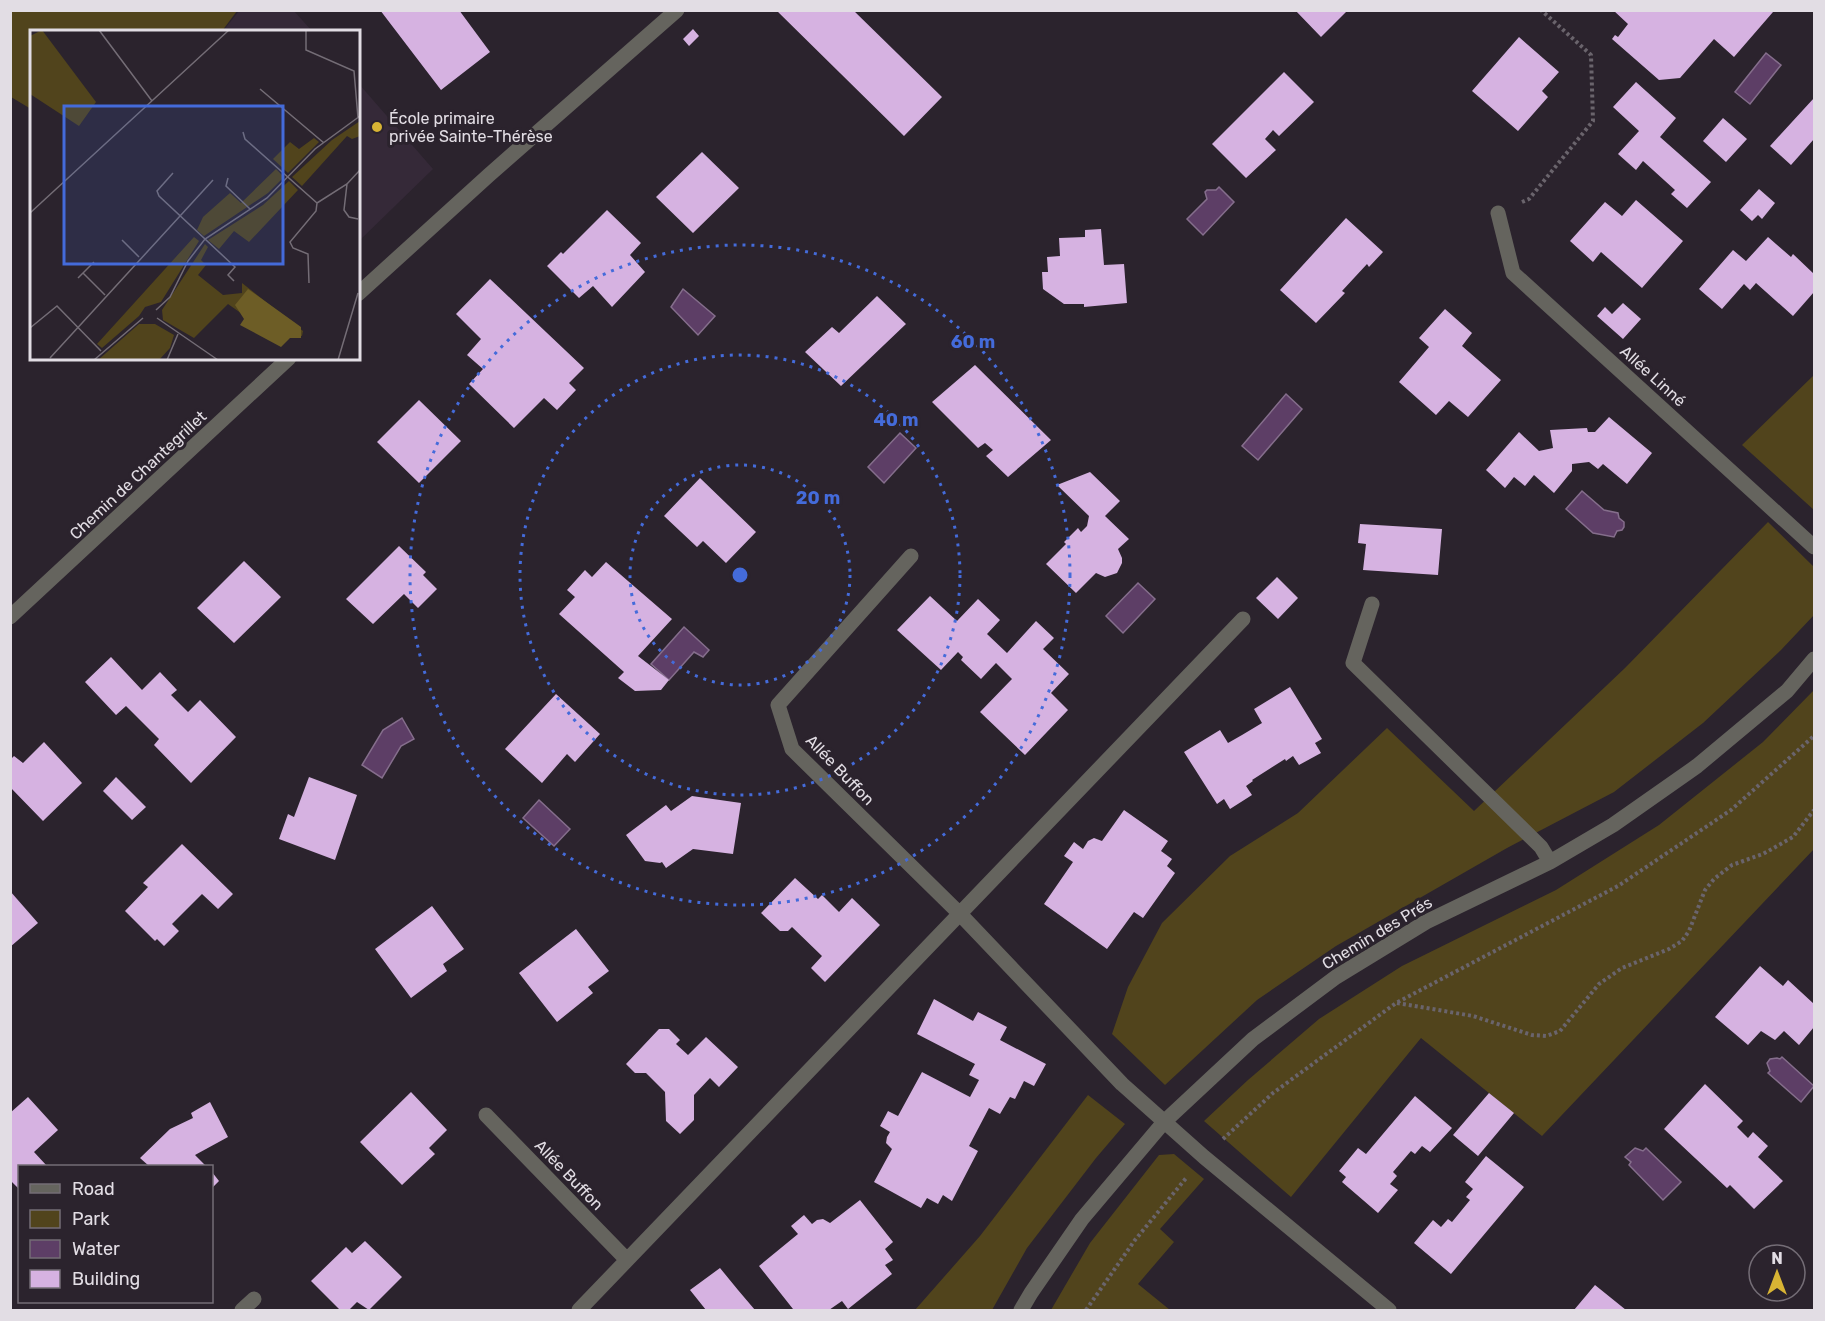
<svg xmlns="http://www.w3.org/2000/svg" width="1825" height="1321" viewBox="0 0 1825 1321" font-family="Rubik,sans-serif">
<rect width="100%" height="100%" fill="#2b232d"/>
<path fill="#352938" d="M239,11H294L312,31H223Z
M359,84L433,169L359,241H358Z"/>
<path fill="#51441c" d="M10,11L11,10L237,11L222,31L32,32L31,109L11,97Z
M1814,375V510L1742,445Z
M1768,522L1814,567V615L1781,650L1703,723L1614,792L1507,848L1336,946L1257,1000L1165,1085L1112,1034L1128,987L1162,923L1230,856L1298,813L1387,728L1474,811L1625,668Z
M1814,690V849L1542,1136L1421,1038L1291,1197L1204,1121L1248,1080L1319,1019L1402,966L1556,890L1659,825L1763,742Z
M1088,1095L1125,1124L1096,1158L1027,1248L992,1310H915L980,1236Z
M1174,1154L1204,1179L1160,1229L1174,1242L1138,1284L1170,1310H1051L1090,1243L1159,1155Z"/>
<path fill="#5d3e66" stroke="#856e8c" stroke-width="1.5" d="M1766,53L1781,65L1750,104L1735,92Z
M1219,187L1234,202L1203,235L1187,219L1207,199L1205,192L1207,190H1216Z
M683,289L715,316L698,335L671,307Z
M1286,394L1302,409L1258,460L1242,446Z
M900,433L916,448L884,483L868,467Z
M1582,491L1604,510L1618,513L1619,518L1624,522V527L1622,530L1617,531L1614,537L1593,533L1566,509Z
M1138,583L1155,599L1123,633L1106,616Z
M684,627L709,650L703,657L694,652L669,680L651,664Z
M402,718L414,739L401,746L382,778L362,765L383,730Z
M539,800L570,829L554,846L523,818Z
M1782,1057L1814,1086L1801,1102L1768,1073L1770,1071L1767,1063L1770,1059L1777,1058L1780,1059Z
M1635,1148L1643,1151L1646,1148L1681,1182L1663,1200L1629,1165L1631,1162L1625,1157Z"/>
<path fill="#d6b2e1" d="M380,10H459L490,52L441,90Z
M776,10H853L942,97L904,136Z
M1295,10H1348L1321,37Z
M1613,10H1771L1773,12L1734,57L1714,39L1680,78L1659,80L1612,39L1615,35L1618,37L1628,24Z
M693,29L699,36L689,46L683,39Z
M1519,37L1559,72L1542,91L1548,97L1518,131L1472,91Z
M1284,72L1314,102L1279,136L1273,130L1265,139L1276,150L1246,178L1212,144Z
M1636,82L1676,118L1660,137L1711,182L1687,208L1671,194L1675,190L1643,161L1636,170L1618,154L1639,131L1613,107Z
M1814,98V139L1791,165L1770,146Z
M1723,118L1747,139L1726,162L1703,141Z
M702,152L739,188L693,233L656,197Z
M1759,189L1775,203L1762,219L1758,215L1752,221L1740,210Z
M1636,200L1683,241L1642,288L1601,252L1593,262L1570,241L1605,202L1622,216Z
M607,210L641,243L630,255L645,272L612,307L593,286L579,298L547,266L561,252L563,254Z
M1346,218L1383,252L1369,267L1367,264L1342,291L1345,293L1316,323L1280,290Z
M1101,229L1104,265L1124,264L1127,303L1084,307V304H1064L1043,289L1042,272H1048L1047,257L1060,256L1059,238L1085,237V230Z
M1768,237L1791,257L1793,254L1814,274V292L1793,316L1756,283L1750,290L1744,284L1722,309L1699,289L1733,250L1746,261Z
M490,279L584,368L569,383L576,390L557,410L544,398L514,428L469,384L483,369L467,355L481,339L456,314Z
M877,296L906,324L841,386L805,352L832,327L839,333Z
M1623,303L1641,319L1623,339L1597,316L1605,307L1612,314Z
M1445,309L1472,333L1462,346L1501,380L1468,417L1449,401L1436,415L1399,382L1429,347L1419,338Z
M975,365L1051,440L1008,477L986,456L993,450L985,443L978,448L932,402Z
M419,400L461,441L419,483L377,442Z
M1609,417L1652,453L1627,484L1603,464L1598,469L1589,462L1572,464V471L1554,493L1534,475L1525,486L1514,477L1505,488L1486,470L1519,432L1539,451L1553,448L1550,430L1587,428L1588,432H1595Z
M1090,472L1120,501L1105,516L1129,539L1118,549L1122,558V563L1117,573L1105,577L1096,573L1076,593L1046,564L1066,544L1064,542L1078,528L1081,532L1087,526L1089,516L1057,485Z
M700,478L756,532L726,563L703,541L697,547L664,516Z
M1360,524L1442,529L1438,575L1363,570L1366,544L1358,543Z
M399,546L426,572L423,575L437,589L418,608L404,594L373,624L346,599Z
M244,561L281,597L234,643L197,608Z
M606,562L672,619L638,656L669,680L661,690L635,691L618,678L624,672L559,614L575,597L567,590L585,570L592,577Z
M1277,577L1298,598L1278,619L1256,598Z
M930,596L957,621L978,599L1000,620L987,634L1007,653L1036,621L1054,638L1043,649L1069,674L1051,693L1068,710L1025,755L980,712L1012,679L996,663L981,679L961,660L963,657L958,652L941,670L897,630Z
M111,657L142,690L160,672L177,690L171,695L188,712L200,700L236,737L191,783L154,745L159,739L126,706L116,715L85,682Z
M1290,687L1322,739L1315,743L1321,753L1299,765L1293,756L1286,761L1285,759L1252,780L1253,781L1246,786L1252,795L1230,809L1224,799L1217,804L1184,752L1220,730L1228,743L1242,735L1262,723L1254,709Z
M556,694L600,734L575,762L567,754L542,783L505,749Z
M44,742L82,783L43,821L10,787V760L14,756L23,763Z
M116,777L146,807L132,820L103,791Z
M309,777L357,795L335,860L279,839L288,814L294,817Z
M692,796L741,803L733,854L693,849L666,868L662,862L660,863L645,861L626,835L666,805L671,811Z
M1124,810L1168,841L1161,851L1172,859L1167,866L1175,873L1143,918L1134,912L1107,949L1044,904L1073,862L1064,856L1074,842L1083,849L1088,841L1094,838L1102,841Z
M182,844L233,894L218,909L202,894L172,924L179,931L164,946L157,939L155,941L125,911L148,887L143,883Z
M795,878L818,899L822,895L839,912L852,898L880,925L825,982L811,968L822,956L792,927L788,931H780L761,913Z
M10,891L38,923L10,947Z
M432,906L464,949L443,964L447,971L411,998L375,949Z
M576,929L609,971L588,987L593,993L557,1022L519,973Z
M1760,966L1783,986L1788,980L1814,1004V1027L1799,1045L1784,1031L1775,1040L1761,1031L1748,1045L1715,1017Z
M934,999L973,1021L978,1012L1007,1027L1000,1040L1046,1064L1034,1086L1024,1081L1015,1099L1010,1097L1000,1114L989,1108L969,1146L978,1151L952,1201L943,1195L938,1204L927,1198L921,1208L874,1182L892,1149L886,1143L887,1137L890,1132L880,1126L888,1111L898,1116L922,1072L970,1097L979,1080L969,1075L975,1064L917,1034Z
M659,1029H669L680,1040L676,1044L688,1055L706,1037L738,1067L719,1087L710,1078L694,1095V1120L680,1134L666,1121L665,1092L646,1073H635L626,1064Z
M1705,1084L1743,1121L1737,1127L1748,1138L1753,1132L1768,1146L1758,1157L1783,1181L1754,1209L1730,1185L1727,1188L1664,1129Z
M411,1092L447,1130L429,1148L435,1154L402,1185L360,1142Z
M1489,1093L1514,1113L1478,1156L1453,1135Z
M1415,1096L1452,1128L1430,1152L1422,1146L1415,1154L1411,1151L1393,1172L1397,1176L1390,1184L1398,1190L1378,1213L1342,1182L1346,1177L1339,1171L1358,1148L1366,1154Z
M28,1097L58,1130L34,1152L47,1166H20V1190L10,1180V1113Z
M210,1102L228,1137L195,1155L206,1166H149L140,1158L170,1129L193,1118L191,1113Z
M1486,1156L1524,1187L1451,1274L1414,1243L1433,1220L1441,1227L1448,1219L1452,1222L1470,1200L1466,1197L1473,1189L1465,1182Z
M212,1172L219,1181L212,1188Z
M860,1200L893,1242L885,1249L893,1260L885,1265L892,1274L848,1309L842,1301L829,1310H792L793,1309L759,1266L798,1234L791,1226L804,1215L812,1224L817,1220L823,1219L830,1223Z
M365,1241L402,1277L369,1310L357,1302L349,1310H340L311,1281L346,1247L352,1253Z
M720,1268L738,1290L755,1310H706L690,1290Z
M1595,1285L1626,1310H1574Z"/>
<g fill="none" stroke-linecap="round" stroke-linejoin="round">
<path stroke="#6a646c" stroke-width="4" stroke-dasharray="3 3" stroke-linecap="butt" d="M1522,202L1529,199L1593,121L1591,55L1541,10
M1397,1003L1473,1016L1532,1035L1546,1036L1560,1031L1599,984L1622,968L1669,949L1682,941L1689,931L1705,890L1714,879L1732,865L1763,854L1793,837L1814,810
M1223,1139L1273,1093L1396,1003L1618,886L1731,810L1814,736
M1086,1310L1135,1240L1187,1177"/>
<path stroke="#65645e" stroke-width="15" d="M1498,213L1513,273L1814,547
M358,294L489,175L677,10
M911,556L778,705L792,749L960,914L1122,1084L1204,1157L1389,1310
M1372,604L1353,663L1541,847L1550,862
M10,617L289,358
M486,1115L627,1260
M242,1310L254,1299
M579,1310L1243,619
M1021,1310L1031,1293L1082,1219L1164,1122L1253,1039L1336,977L1426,922L1550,862L1613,825L1697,766L1787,691L1814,659"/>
</g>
<g fill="none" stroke="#446bda" stroke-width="3" stroke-dasharray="3 6">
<circle cx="740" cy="575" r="110"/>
<circle cx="740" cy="575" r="220"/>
<circle cx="740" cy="575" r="330"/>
</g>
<circle fill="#d8b434" stroke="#2b232d" stroke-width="2" cx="377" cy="127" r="6"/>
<g text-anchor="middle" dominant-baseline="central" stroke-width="6" stroke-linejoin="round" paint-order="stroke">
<g font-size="16" fill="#e2dde4" stroke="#2b232d" text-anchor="start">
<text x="389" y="118">École primaire<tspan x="389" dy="18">privée Sainte-Thérèse</tspan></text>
</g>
<g font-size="16" fill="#e2dde4" stroke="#2b232d">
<text transform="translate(1653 376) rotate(42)">Allée Linné</text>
<text transform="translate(138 475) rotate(-43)">Chemin de Chantegrillet</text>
<text transform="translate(840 770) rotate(46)">Allée Buffon</text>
<text transform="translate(1377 933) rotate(-31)">Chemin des Prés</text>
<text transform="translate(569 1175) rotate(46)">Allée Buffon</text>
</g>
</g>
<g transform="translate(30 30)">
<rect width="330" height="330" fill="#2b232d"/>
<path d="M12,0L66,72L49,96L0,64V6ZM330,91V106L322,109L317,106L272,156L262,147L302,110ZM284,108L289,112L258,143L243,129L260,112L269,119ZM246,139L254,147L238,163L174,206L167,200L173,187L200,163L211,173ZM259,151L268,160L219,212L204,201L189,219L178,210L233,175ZM164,207L169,211L131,272L115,277L109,286L72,318L67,314ZM175,214L178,217L171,230L176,235L168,245L193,265L212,263V253L273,301L272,306L242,305L198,274L164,308L133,290L132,280ZM109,294H125L144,305L140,318L129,330H68Z" fill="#51441c"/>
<path d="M218,259L271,297V308H260L251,317L210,295L214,289L205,275Z" fill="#6d5d26"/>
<path fill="none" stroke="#746d76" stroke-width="1.5" d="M69,0L122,71M276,0V20L324,41L328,88M230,59L294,113M213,102L215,109L287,173L286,181L260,212L263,218L278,224L279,253M143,143L127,161L129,166L205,237L198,245L204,251M198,148L196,156L220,179M317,154L314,180L319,187L328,189M287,173L317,154L330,140M0,183L199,0M92,210L109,227M53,243L75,265M48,248L64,232M126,280L140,267L158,231L175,209L237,168L285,119L330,86M127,288L188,330M0,298L27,276L71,321M20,328L183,150M64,330L113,288M137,330L148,304M308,330L328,263"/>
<path fill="#446bda" fill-opacity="0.15" stroke="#446bda" stroke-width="3" d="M34,76H253V234H34Z"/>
<rect width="330" height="330" fill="none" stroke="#e2dde4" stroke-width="3"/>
</g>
<circle cx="740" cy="575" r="9" fill="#446bda" stroke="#2b232d" stroke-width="3"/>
<g font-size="18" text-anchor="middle" font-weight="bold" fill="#446bda" stroke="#2b232d" stroke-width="6" stroke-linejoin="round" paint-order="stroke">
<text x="973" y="348">60 m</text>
<text x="896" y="426">40 m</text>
<text x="818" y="504">20 m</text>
</g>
<rect width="1825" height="1321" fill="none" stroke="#e2dde4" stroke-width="24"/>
<rect x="18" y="1165" width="195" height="138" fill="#2b232d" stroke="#746d76" stroke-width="1.5"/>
<rect x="30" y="1184" width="30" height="9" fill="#65645e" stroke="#746d76" stroke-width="1.5"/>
<text x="72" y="1195" font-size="18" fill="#e2dde4">Road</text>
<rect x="30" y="1210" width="30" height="18" fill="#51441c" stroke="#746d76" stroke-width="1.5"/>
<text x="72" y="1225" font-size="18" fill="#e2dde4">Park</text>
<rect x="30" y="1240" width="30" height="18" fill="#5d3e66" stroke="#746d76" stroke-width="1.5"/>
<text x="72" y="1255" font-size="18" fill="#e2dde4">Water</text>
<rect x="30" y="1270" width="30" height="18" fill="#d6b2e1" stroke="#746d76" stroke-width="1.5"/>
<text x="72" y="1285" font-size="18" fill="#e2dde4">Building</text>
<g transform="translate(1777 1273)"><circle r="28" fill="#2b232d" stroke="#746d76" stroke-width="1.5"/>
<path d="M0-4.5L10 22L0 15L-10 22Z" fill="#d8b434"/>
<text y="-9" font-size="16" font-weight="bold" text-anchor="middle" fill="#e2dde4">N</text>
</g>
</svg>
